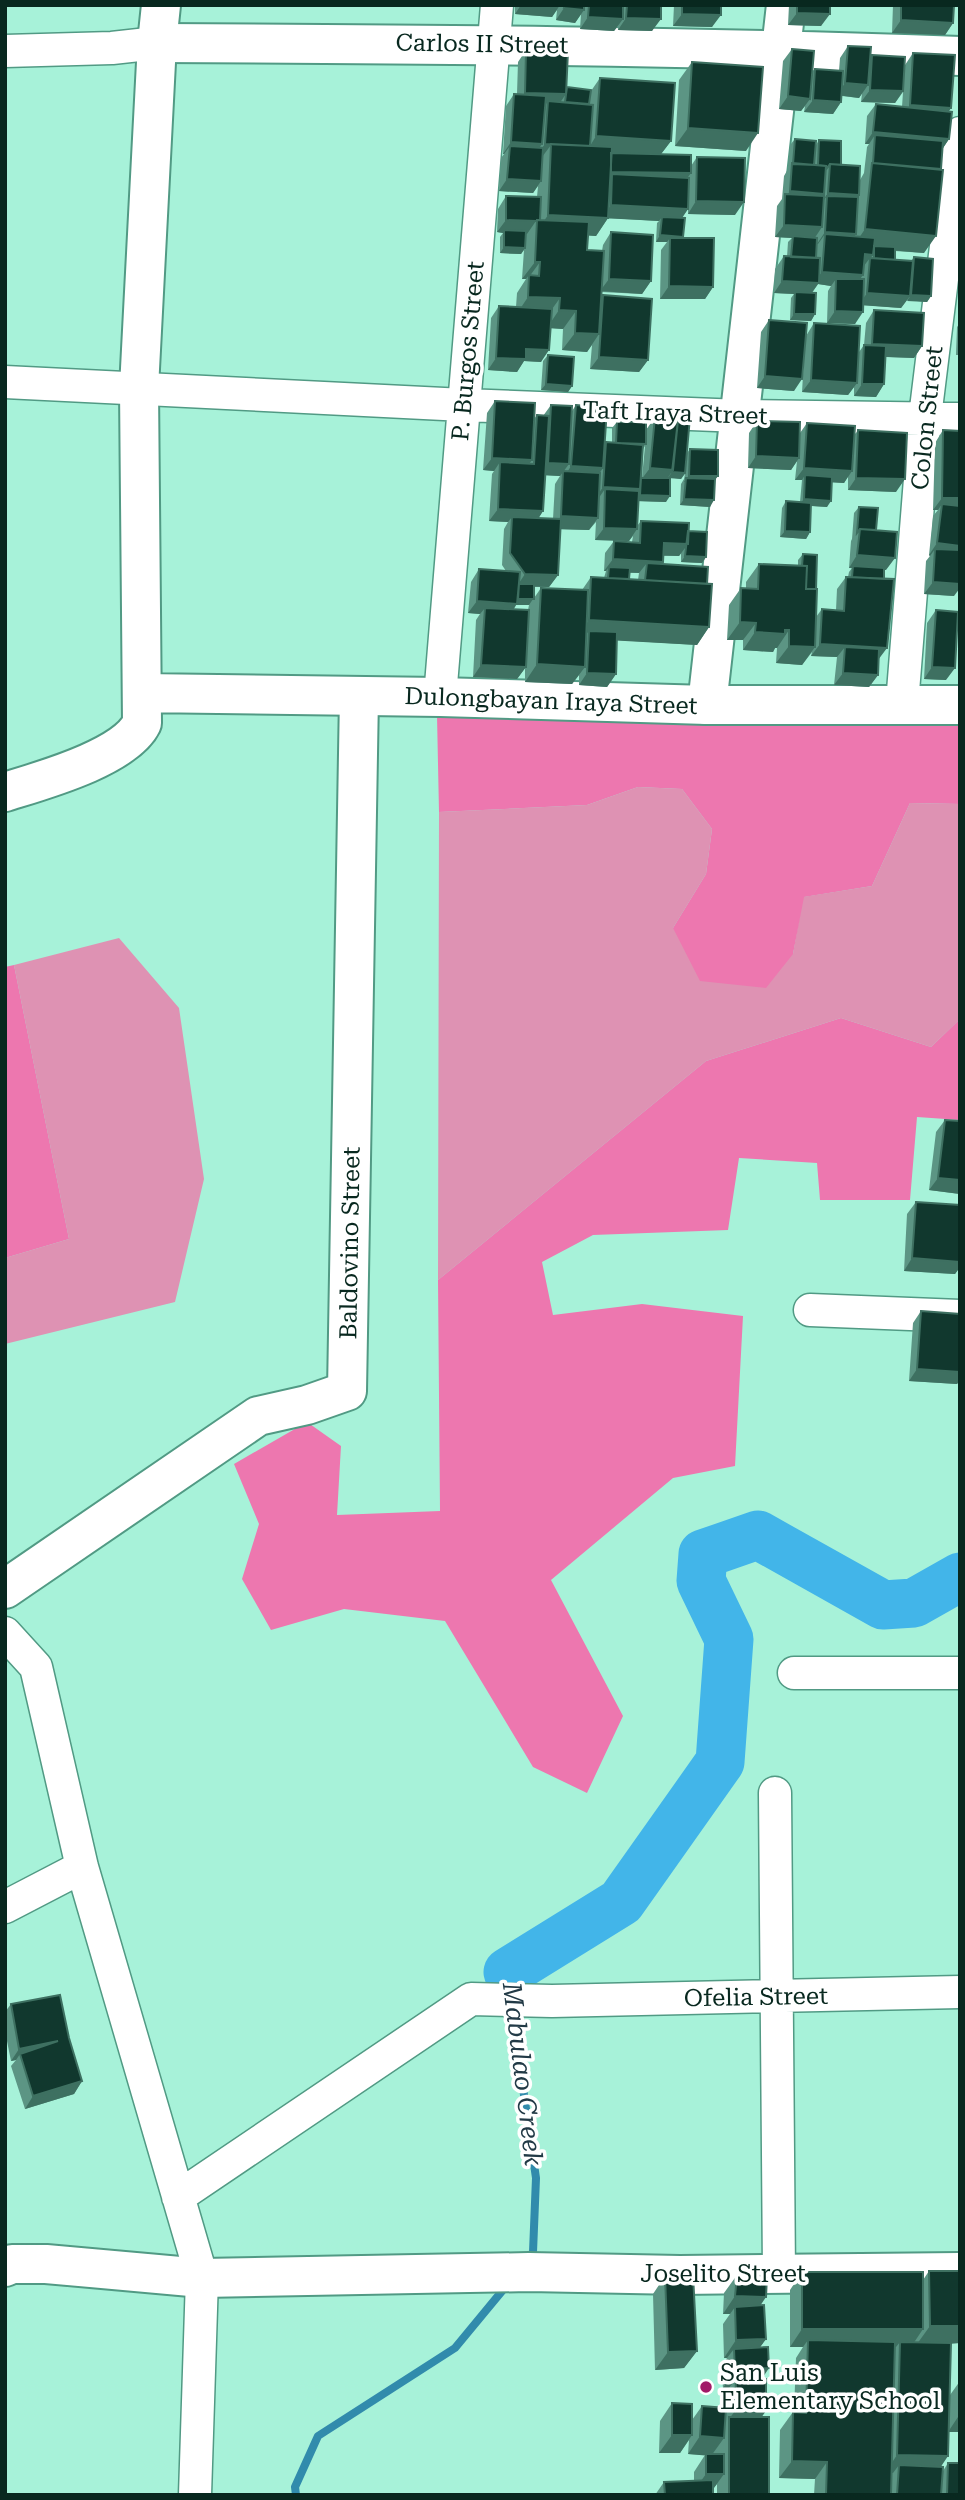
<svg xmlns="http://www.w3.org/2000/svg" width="965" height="2500" viewBox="0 0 965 2500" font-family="'Roboto Serif',serif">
<rect width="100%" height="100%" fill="#a7f2d9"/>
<path fill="#de92b3" d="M638,787L682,789L712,829L706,874L673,928L793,954L803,897L872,886L910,803L960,804V1019L931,1047L841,1018L706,1061L438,1280L439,812L587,805Z
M119,938L179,1008L204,1179L175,1302L5,1344V1258L69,1239L14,965Z"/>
<path fill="#ed77af" d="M437,715L960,721V804L910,803L872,886L804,897L793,954L766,988L700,981L673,928L706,874L712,829L682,789L638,787L587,805L439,812Z
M14,965L69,1239L5,1258V967Z
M841,1018L931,1047L960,1019V1120L917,1117L910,1200H820L817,1163L739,1158L728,1230L593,1235L542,1262L553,1315L642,1304L743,1316L735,1466L673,1478L551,1580L623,1716L587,1793L533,1767L445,1621L344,1609L271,1630L242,1579L259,1524L234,1464L307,1422L341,1446L337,1515L440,1511L438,1280L706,1061Z"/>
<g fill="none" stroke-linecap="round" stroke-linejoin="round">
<path stroke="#318bac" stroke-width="8" d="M508,1972L510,1992
M511,2005L536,2178L533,2252L526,2261
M296,2495L295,2487L318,2436L455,2348L507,2285"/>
<path stroke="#42b5e9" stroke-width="49" d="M508,1972L621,1902L720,1762L729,1639L701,1581L703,1554L758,1535L883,1605L914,1603L960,1577"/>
<g stroke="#519a84" stroke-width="35">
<path id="minor" d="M5,51L112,48L157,43
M5,382L464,405L741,416L960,419
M440,697L497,5
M902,704L925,417L960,133
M810,1310L960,1316
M5,1633L36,1667L82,1867L202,2278L195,2495
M794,1673H960
M775,1793L779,2274
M5,1907L82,1867
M178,2197L471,1999L552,2001L960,1992"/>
</g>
<g stroke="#519a84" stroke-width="42">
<path id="tertiary" d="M157,43C425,44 692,46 960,56
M707,705L786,5
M5,1589L258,1416L307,1405L347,1391L359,696
M5,2267L12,2264H46L202,2278L529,2272L680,2275L960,2272"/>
</g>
<g stroke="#519a84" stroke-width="42">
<path id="secondary" d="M142,693L440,697L707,705H960
M5,792C40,781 125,758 142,723L139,388L157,43L161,5"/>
</g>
<use href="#minor" stroke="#fff" stroke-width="32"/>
<use href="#tertiary" stroke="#fff" stroke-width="38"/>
<use href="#secondary" stroke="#fff" stroke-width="38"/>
</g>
<path fill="#5c9584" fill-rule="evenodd" d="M515,5H661L652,31L618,30V26L614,31L580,29L581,14L575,23L556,20L557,10L552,17L515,14Z
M674,5H721L712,27L673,26Z
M789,5H830L821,26L788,25Z
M893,5H954L953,23L945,35L892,33Z
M848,46L870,57L872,55L905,65L913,53L951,108L948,112L949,139L943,148L924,253L895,251V260L911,261L914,257L931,296L927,302L907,300L901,308L863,305L855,324L827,323L828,291L831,286L818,284L812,293L815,314L811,321L790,320L791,298L794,294L774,293L775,269L784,256L787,257L788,242L792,238L775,237L777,206L782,199L784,176L788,169L790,145L795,139L816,145L819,140L841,165L860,180L864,173L867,147L869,144H865L867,116L876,104L902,107L903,92L895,103L861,102L862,93L859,98L842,96L841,102L833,114L804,112L805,106L801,111L779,109L783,61L792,49L812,73L815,69L839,71L840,58Z
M526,50L566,88L591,91L600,78L671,141L661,154L691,166L697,157L735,215L688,214V198V209L682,218L683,237L713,287L705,299H660L661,250L667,242H656L657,223L659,221L608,218L596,236L588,235L587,250L602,251L603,245L611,232L651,281L642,294L601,292V297L603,295L648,360L639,372L590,369L592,345L587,352L562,350L563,329L551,328L541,362L524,361L517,372L488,370L491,318L499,306L516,307L517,293L526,279H522L524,250L521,254L500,253V237L503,233L497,232L498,209L506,196L537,197L538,186L533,193L499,191L501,158L504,154H503L506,106L514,94H517L518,62Z
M692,62L746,151L675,146L679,80Z
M874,310L922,346L914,358L886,357L884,384L876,397L854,396V387L848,395L802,392L805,342L794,391L757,388L761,332L769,320L806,336L814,323L859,352L864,345L866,323Z
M960,323V355H956L957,327Z
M548,355L572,386L568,392L541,390L543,361Z
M495,401L534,419L537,415L543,416L551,405L572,411L576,405L604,445L606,442L612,443V428L617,422L646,430L655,417L674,420L677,416L687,453L690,449L718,476L715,480L710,507L680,505L681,484L684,479L685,474L681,479L668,477L666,502L638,501L637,526L641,521L688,531L706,557L702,563L681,562V553L679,556H663L662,564L707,584L709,627L697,645L617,640L616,674L607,687L579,685V675L572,684L525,682V668L517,679L473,677L476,620L480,614L468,613L471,582L479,569L506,571L502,565L504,529L508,522L489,521L492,474L494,471L483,470L487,413ZM645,446L642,478L643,449ZM545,475L560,476L555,484L553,519L538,518L543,511ZM596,522L595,540L629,541L633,536L632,542L614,541L605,553L604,571H606L604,578L591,577L582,590L541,588L534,598V587H549L558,575L560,529L589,530ZM630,573H639L638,580L629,579ZM516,605H529L528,610L514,609Z
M757,421L800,433L807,423L854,436L858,430L896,492L848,490V476L844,483L832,482L827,507L811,506L810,532L806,539L780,537L782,508L786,501L800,502L802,480H795L797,461L791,470L748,468L749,433Z
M943,430L954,596L924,594L926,561L930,556L929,555L933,516L938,510H933L935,443Z
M859,507L876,530L886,570H884L878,675L869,687L834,685L837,657L811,656L812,652L802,665L776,663L777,648H775L773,652L743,650V640H727L729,605L741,588H746V582L759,564L798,565V560L803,554L816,589V617L822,609L836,610L837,589L846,577H848L849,572L852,568H849L851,541L852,539L854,513Z
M936,610L946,680L924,679L927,623Z
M945,1120L960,1121V1194L929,1190L936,1132Z
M916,1202L960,1205V1267L955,1274L904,1271L907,1214Z
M921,1311L960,1314V1380L957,1384L909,1381L913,1323Z
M11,2004L69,2038L82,2081L74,2094L25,2109L11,2066L16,2060L11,2061L5,2031V2012Z
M929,2271H960V2343L951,2344L950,2395L960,2381V2432H949L941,2467L943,2471L948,2463L960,2495H814L815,2479L779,2478L780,2430L793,2412H794L796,2358L803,2347H790V2290L802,2272L923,2280Z
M737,2275L761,2306L766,2339L760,2347L762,2379L761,2417L769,2495H717V2484L713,2489V2495H655L664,2482L694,2481V2472L705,2455L688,2454L689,2440L680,2453H659L660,2421L672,2403L692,2420L702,2406L723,2407V2396L729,2388H723L721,2367L727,2358H724L723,2324L730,2314H723L724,2293Z
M665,2276L697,2351L684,2368L655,2370L653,2294Z"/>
<path fill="#3e7061" d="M521,5H560L552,17L515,14Z
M862,5H892L891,7Z
M564,8L584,10L575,23L556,20Z
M797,13L830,14L821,26L788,25Z
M682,14L721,15L712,27L673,26Z
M588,17L623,19L614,31L580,29Z
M626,18L661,19L652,31L618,30Z
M901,20L953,23L945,35L892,33Z
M845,83L868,85L859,98L837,95Z
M870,90L903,91L895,103L861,102Z
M525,93L566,94L557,107L548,101L545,106L516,105Z
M788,96L810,99L801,111L779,109Z
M813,100L841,102L833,114L804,112Z
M910,105L951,108L943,120L901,117Z
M688,128L758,133L746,151L675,146Z
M873,132L949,139L941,151L875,135L869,144H865Z
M596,136L671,141L658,158L581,161Z
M511,142L542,144L534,156L510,146L504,154H503Z
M545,144L551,145L542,157L536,156Z
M611,172L691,173L682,185L612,174L606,184Z
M507,179L541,181L533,193L499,191Z
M790,191L824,194L816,206L785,198Z
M828,193L859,195L850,207L827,196L819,206Z
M696,201L744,202L735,215L688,214Z
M611,205L688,209L679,222L662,217L659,221L602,218Z
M548,215L608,218L596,236L536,233Z
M506,220L536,221L527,234L504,233V230L503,233L497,232Z
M784,225L822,227L814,239L793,236L792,238L775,237Z
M865,229L936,236L924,253L853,247Z
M825,232L856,234L848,246L825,234L818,244H817Z
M660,235L683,237L679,243L670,238L667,242H656Z
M504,247L525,248L521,254L500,253Z
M865,254L873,255L869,260L870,258L863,267Z
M535,262H540L529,277V275L526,279H522Z
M822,272L863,275L854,287L836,279L831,286L818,284L810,295L795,292L794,294L774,293L782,281L814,282Z
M609,279L651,281L642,294L600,291Z
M669,286L713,287L705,299H660Z
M867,293L910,296L901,308L859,305Z
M911,295L931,296L927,302L907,301Z
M528,297L560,298L547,316L516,315Z
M559,310L576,311L563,329L547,328Z
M835,311L863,312L855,324L827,323Z
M794,314H815L811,321L790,320Z
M575,333L599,334L587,352L562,350Z
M872,344L922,346L914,358L864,356Z
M526,349L549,350L541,362L524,361L517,372L488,370L496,358Z
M599,357L648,360L639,372L590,369Z
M765,376L802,379L794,391L757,388Z
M811,380L857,383L848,395L802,392Z
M546,384L572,386L568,392L541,390Z
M862,384H884L876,397L854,396Z
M756,456L799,458L791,470L748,468Z
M492,458L532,460L523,472L500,462L494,471L483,470Z
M548,463L569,464L560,476L539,475Z
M571,466L603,468L594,481L563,479Z
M650,468L673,470L665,482L641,480Z
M804,468L852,471L844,483L805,481V475L802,480H795Z
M672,472L685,473L681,479L668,478Z
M689,476H718L713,482H684Z
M856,478L905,479L896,492L848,490Z
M603,487L640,489L632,502L605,489L598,499H595Z
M640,495L670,496L666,502L635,501Z
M942,498H960V511L942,504L938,510H933Z
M684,499L714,500L710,507L680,505Z
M804,499L831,501L827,507L799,505Z
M498,509L543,511L535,524L512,517L508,522L489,521Z
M561,516L598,518L589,530L552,529Z
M604,528L637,529L629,541L595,540Z
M785,531L810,532L806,539L780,537Z
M664,543L688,544L679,556L655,555Z
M937,543L960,546V559L935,549L930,556L929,555Z
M857,555L895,558L886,570L849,568Z
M685,556L706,557L702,563L681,562Z
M613,559L663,562L654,574L647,563L639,573L609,571V567L606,571H604Z
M525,574L558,575L549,587L517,586Z
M933,582L960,584V588L954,596L924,594Z
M518,599H533L529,605H516L509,616L485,608L480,614L468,613L477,601Z
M589,620L709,627L697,645L589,639V631L583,638H577Z
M740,622L756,623L743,640H727Z
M785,630H789L777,648H775L773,652L743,650L755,632Z
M820,644L887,648L878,660L845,647L837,657L811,656Z
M789,646L815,647L802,665L776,663Z
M537,664L585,667L572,684L525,682Z
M481,665L526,667L517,679L473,677Z
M932,667L955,668L946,680L924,679Z
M587,673L616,674L607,687L579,685Z
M843,673L878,675L869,687L834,685Z
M938,1178L960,1180V1194L929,1190Z
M912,1258L960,1262V1267L955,1274L904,1271Z
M917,1369L960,1372V1380L957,1384L909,1381Z
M58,2041L20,2054L16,2060L11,2061L19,2049Z
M82,2081L74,2094L25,2109L33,2096Z
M735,2296L766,2297L754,2315L735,2307L730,2314H723Z
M930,2326H960V2343L917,2344Z
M802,2329H923L911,2347L900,2342L896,2347H808V2340L803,2347H790Z
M766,2339L753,2357L734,2349L727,2358H724L736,2340Z
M697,2351L684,2368L655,2370L668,2352Z
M769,2368L757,2386L736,2378L729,2388H723L735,2371Z
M735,2411H766L753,2429L729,2419Z
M960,2414V2432H948Z
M672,2435H692L680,2453H659Z
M700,2436L724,2438L711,2456L688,2454Z
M897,2455L948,2456L936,2474L899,2465L893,2473H885Z
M792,2461L827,2462L815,2479L779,2478Z
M706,2474H724L711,2492H693Z"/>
<path fill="#11382e" stroke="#3e7061" stroke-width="2" d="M565,5H584V10L564,8Z
M589,5H623V19L588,17Z
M627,5H661V19L626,18Z
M682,5H721V15L682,14Z
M797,5H830V14L797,13Z
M901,5H954L953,23L901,20Z
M848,46L871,47L868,85L845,83Z
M792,49L814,51L810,99L788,96Z
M526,50L568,51L566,94L525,93Z
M913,53L955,55L951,108L910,105Z
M872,55L905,57L903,91L870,90Z
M692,62L763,67L758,133L688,128Z
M815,69L843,71L841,102L813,100Z
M600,78L675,83L671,141L596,136Z
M567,87L591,90L589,104L565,102Z
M514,94L546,96L542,144L511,142Z
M548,101L593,105L590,146L545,144Z
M876,104L952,112L949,139L873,132Z
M875,135L943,141L941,169L873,163Z
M795,139L816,141L814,165L793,164Z
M819,140L841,141V165L830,164L827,168L826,166L818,165Z
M551,144L612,147L608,218L548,215Z
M510,146L543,148L541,181L507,179Z
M611,153L691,155V173L611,172Z
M697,157L745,158L744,202L696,201Z
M792,163L826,166L824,194L790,191Z
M872,163L943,170L936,236L865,229Z
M830,164L860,166L859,195L828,193Z
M612,174L689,178L688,209L611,205Z
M785,194L824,196L822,227L784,225Z
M506,196L541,197L540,220H537L536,221L506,220Z
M827,196L858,197L856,234L825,232Z
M662,217L685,218L683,237L660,235Z
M537,220L589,222L587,250L604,251L599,334L575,333L576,311L559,310L560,298L528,297L529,275L539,276L540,262H535Z
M504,230L526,231L525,248L504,247Z
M611,232L653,235L651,281L609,279Z
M825,234L875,238L873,255L865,254L863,275L822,272Z
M793,236L817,238L816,258L791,257Z
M670,238H714L713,287L669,286Z
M874,246L895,247V260L874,258Z
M784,256L820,258L819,283L782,281Z
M914,257L933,259L931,296L911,295Z
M870,258L913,261L910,296L867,293Z
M836,279H864L863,312L835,311Z
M795,292L816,293L815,314H794Z
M603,295L652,299L648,360L599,357Z
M499,306L552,309L549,350L526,349V359L496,358Z
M874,310L924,313L922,346L872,344Z
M769,320L807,323L802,379L765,376Z
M814,323L860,326L857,383L811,380Z
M864,345L886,346L884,384H862Z
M548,355L574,357L572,386L546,384Z
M495,401L535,403L532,460L492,458Z
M551,405L572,406L569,464L548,463Z
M576,405L607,408L603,468L571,466Z
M537,415L549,416L543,511L498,509L500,462L534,464Z
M677,416L690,417L685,473L672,472L678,420H677Z
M655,417L678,420L673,470L650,468Z
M757,421L800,422L799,458L756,456Z
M617,422H646V444L616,443Z
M807,423L855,426L852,471L804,468Z
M858,430L907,433L905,479L856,478Z
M943,430L960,431V498H942Z
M606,442L643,445L640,489L603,487Z
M690,449L718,450V476H689Z
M563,471L600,473L598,518L561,516Z
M805,475L832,477L831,501L804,499Z
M641,478H670V496L640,495Z
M686,478L715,479L714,500L684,499Z
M605,489L639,491L637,529L604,528Z
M786,501L811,503L810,532L785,531Z
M942,504L960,506V546L937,543Z
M859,507L878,508L876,530L860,529L857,533Z
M512,517L561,519L558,575L525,574L510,553Z
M641,521L689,523L688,544L664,543L663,562L613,559L614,541L640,543Z
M860,529L897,532L895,558L857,555Z
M688,531L707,532L706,557L685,556Z
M935,549L960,550V584L933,582Z
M803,554L817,555L816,589H806L807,566H802Z
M647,563L708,567L707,584L645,580Z
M759,564L807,566L806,589H817L815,647L789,646V630H785V634L755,632L756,623L740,622L741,588L758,589Z
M853,566L884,568V579L852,577Z
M609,567L630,568L629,579L608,578Z
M479,569L520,572L517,604L477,601Z
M591,577L712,584L709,627L589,620Z
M846,577L894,579L887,648L820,644L822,609L844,611Z
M519,584H534V599H518Z
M541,588L588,590L585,667L537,664Z
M485,608L529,610L526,667L481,665Z
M936,610L958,612L955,668L932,667Z
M589,631L617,632L616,674L587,673Z
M845,647L879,649L878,675L843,673Z
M945,1120L960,1121V1180L938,1178Z
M916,1202L960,1205V1262L912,1258Z
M921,1311L960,1314V1372L917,1369Z
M60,1995L69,2038L82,2081L33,2096L20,2054L58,2041L19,2049L11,2004Z
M929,2271H960V2326H930Z
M802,2272H923V2329H802Z
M693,2275L697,2351L668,2352L665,2276Z
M737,2275L767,2276L766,2297L735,2296Z
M764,2305L766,2339L736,2340L735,2307Z
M808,2340L895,2342L891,2495H826L827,2462L792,2461L793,2412L806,2413Z
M900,2342L951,2343L948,2456L897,2455Z
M768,2347L769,2368L735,2371L734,2349Z
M736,2378L766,2379V2411H735Z
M672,2403L692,2404V2435H672Z
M702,2406L726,2408L724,2438L700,2436Z
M729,2417H769V2495H729Z
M706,2454H724V2474H706Z
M948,2463H960V2495H947Z
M899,2465L943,2467L941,2495H897Z
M713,2480V2495H665L664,2482Z"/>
<circle fill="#a11a67" stroke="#fff" stroke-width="2.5" cx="706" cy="2387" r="7"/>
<g text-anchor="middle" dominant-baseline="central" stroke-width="7" stroke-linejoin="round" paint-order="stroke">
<g font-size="24" fill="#08281f" stroke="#fff">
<text transform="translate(482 44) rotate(1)">Carlos II Street</text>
<text transform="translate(468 351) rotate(-85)">P. Burgos Street</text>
<text transform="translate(675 413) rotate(2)">Taft Iraya Street</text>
<text transform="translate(927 418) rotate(-84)">Colon Street</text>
<text transform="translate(551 701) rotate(2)">Dulongbayan Iraya Street</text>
<text transform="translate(350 1243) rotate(-89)">Baldovino Street</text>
<text transform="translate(756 1997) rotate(-1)">Ofelia Street</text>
<text x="723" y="2274">Joselito Street</text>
</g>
<g font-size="24" fill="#08281f" stroke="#fff" text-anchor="start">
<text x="720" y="2373">San Luis<tspan x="720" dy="28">Elementary School</tspan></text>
</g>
<g font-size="26" font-style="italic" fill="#223a46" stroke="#fff">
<text transform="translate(523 2074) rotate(83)">Mabulao Creek</text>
</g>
</g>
<rect width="965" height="2500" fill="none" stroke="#08281f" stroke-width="14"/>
</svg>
